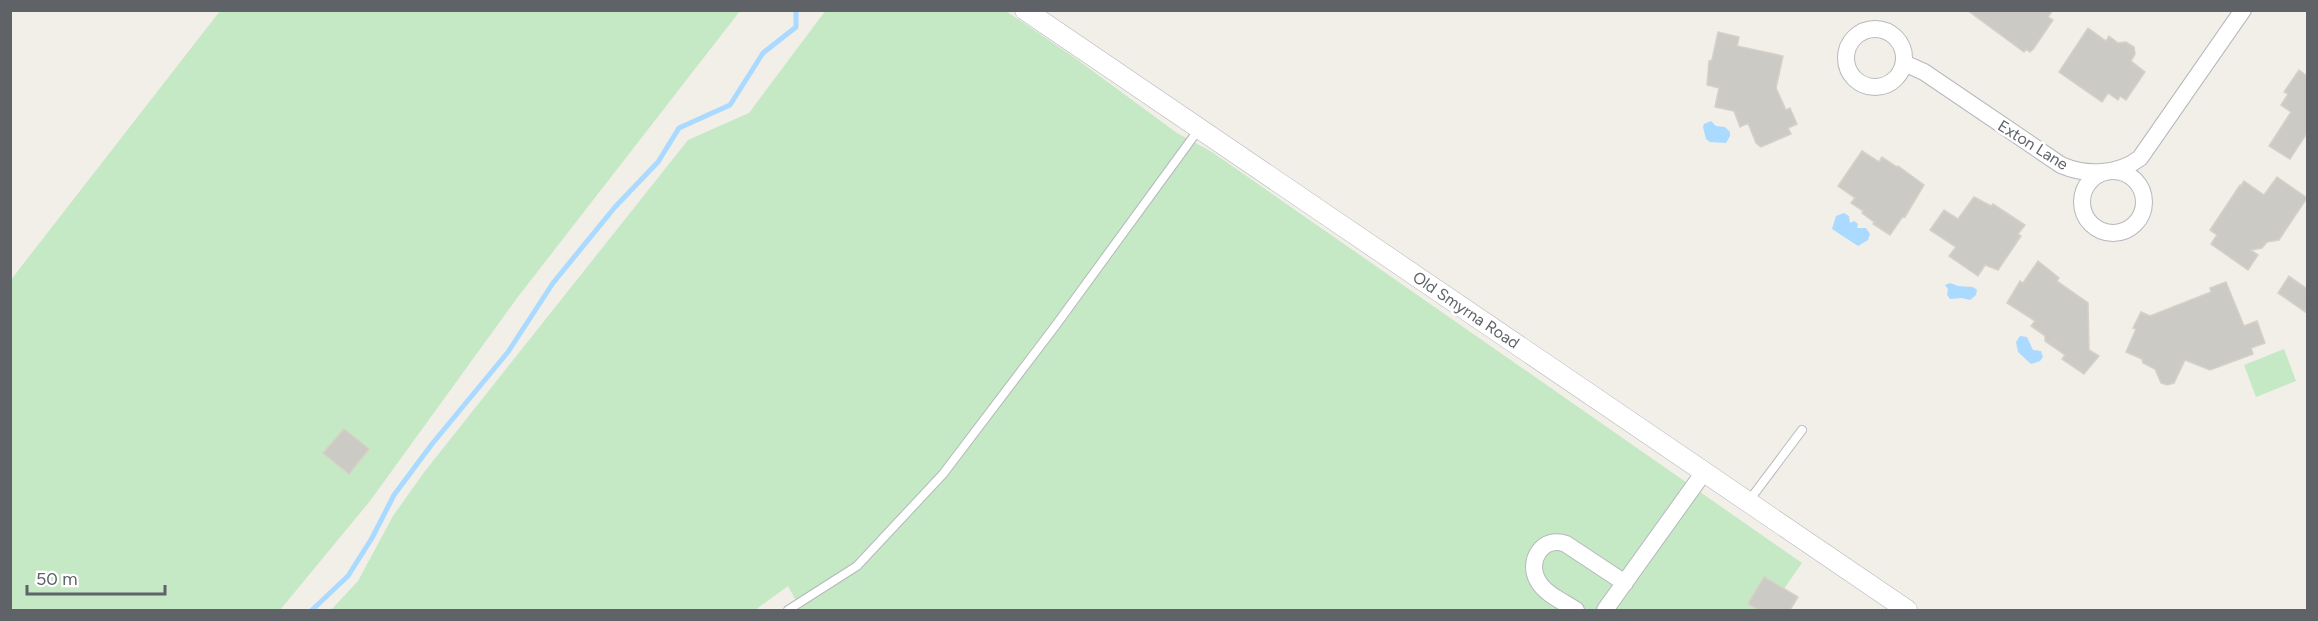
<svg xmlns="http://www.w3.org/2000/svg" width="2318" height="621" viewBox="0 0 2318 621" font-family="Figtree,sans-serif">
<rect width="100%" height="100%" fill="#f1efe8"/>
<path fill="#c5e8c5" d="M826,10L1006,11L1075,58L1177,133L1212,152L1802,563L1769,610H801L788,586L755,610H331L358,581L393,516L425,471L688,140L749,113Z
M220,11H740L517,298L370,501L280,610H11L10,281Z
M2284,349L2296,381L2256,397L2244,365Z"/>
<path fill="#aadaff" d="M1711,121L1716,126L1725,127L1730,132V136L1726,143L1710,142L1706,139L1703,127L1704,124Z
M1844,213L1849,216L1850,223L1854,221L1858,224L1857,228H1866L1870,234L1868,240L1858,246L1832,229L1836,216Z
M1950,283L1958,286L1973,287L1977,290L1976,295L1970,300L1962,298L1950,299L1947,295L1948,289L1945,285Z
M2020,336L2027,337L2033,350L2041,351L2043,357L2040,361L2031,364L2018,352L2016,342Z"/>
<g fill="none" stroke-linecap="round" stroke-linejoin="round">
<path stroke="#aadaff" stroke-width="5" d="M312,610L348,576L372,538L394,495L432,444L508,352L553,283L615,207L658,162L679,128L730,105L763,53L796,27V10"/>
</g>
<path fill="#cccac5" stroke="#d6d1c6" stroke-width="1.5" d="M1967,10H2053L2048,17L2053,20L2034,48L2030,52L2026,49L2024,52Z
M2088,28L2106,41L2109,36L2118,43L2126,42L2134,47L2135,54L2131,61L2145,72L2126,100L2120,96L2118,100L2108,93L2102,102L2059,72Z
M1718,32L1739,37L1737,46L1783,56L1776,88L1786,110L1790,108L1797,124L1788,128L1791,134L1761,147L1756,143L1748,123L1740,127L1734,111L1715,107L1719,88L1707,85L1709,61L1712,60Z
M2299,70L2307,76V133L2290,159L2269,146L2291,112L2281,105L2288,94L2284,92Z
M1862,151L1879,162L1882,157L1897,167L1898,166L1924,185L1905,217L1903,216L1890,235L1873,224L1874,222L1862,213L1863,211L1851,203L1855,198L1838,186Z
M2277,177L2307,198L2279,240L2267,242L2262,248L2251,250L2258,255L2248,270L2211,244L2217,235L2210,230L2240,185L2241,186L2244,181L2264,195Z
M1974,197L1991,206L1993,204L2025,225L2018,234L2021,236L1998,270L1985,265L1978,276L1949,256L1956,247L1930,230L1944,210L1958,219Z
M2038,261L2059,278L2057,281L2088,303L2089,350L2099,356L2084,374L2062,359L2065,355L2045,341V336L2031,326L2035,321L2007,303L2020,281L2023,283Z
M2289,276L2307,289V313L2278,293Z
M2226,282L2244,326L2257,321L2265,343L2251,348L2253,354L2210,370L2185,360L2174,383L2167,385L2161,383L2155,369L2143,363L2142,359L2126,352L2136,329L2133,328L2141,312L2150,316L2211,292L2210,288Z
M344,429L369,449L349,474L323,453Z
M1764,577L1798,597L1790,610H1759L1748,604Z"/>
<g fill="none" stroke-linecap="round" stroke-linejoin="round">
<g stroke="#b5b8bc" stroke-width="10">
<path id="service" d="M1748,502L1802,430
M788,610L857,566L943,474L1056,325L1199,129"/>
</g>
<g stroke="#b5b8bc" stroke-width="18">
<path id="minor" d="M1846 58a29 29 0 1 1 58 0a29 29 0 1 1-58 0Z
M1904,63L1924,72L2061,165C2086,176 2118,175 2140,158L2243,10
M2082 202a31 31 0 1 1 62 0a31 31 0 1 1-62 0Z
M1576,610C1564,602 1545,594 1538,581C1526,561 1543,535 1566,544L1625,583
M1605,610L1704,472"/>
</g>
<g stroke="#b5b8bc" stroke-width="21">
<path id="tertiary" d="M1025,10L1907,610"/>
</g>
<use href="#service" stroke="#fff" stroke-width="8"/>
<use href="#minor" stroke="#fff" stroke-width="16"/>
<use href="#tertiary" stroke="#fff" stroke-width="20"/>
</g>
<g text-anchor="middle" dominant-baseline="central" stroke-width="5" stroke-linejoin="round" paint-order="stroke">
<g font-size="16" fill="#5f6368" stroke="#fff">
<text transform="translate(2033 145) rotate(32)">Exton Lane</text>
<text transform="translate(1466 310) rotate(34)">Old Smyrna Road</text>
</g>
</g>
<rect width="2318" height="621" fill="none" stroke="#5f6368" stroke-width="24"/>
<path d="M27 585v9h138v-9" fill="none" stroke="#5f6368" stroke-width="3"/>
<text x="36" y="585" font-size="18" fill="#5f6368" stroke="#ffffff" stroke-width="4.5" paint-order="stroke">50 m</text>
</svg>
